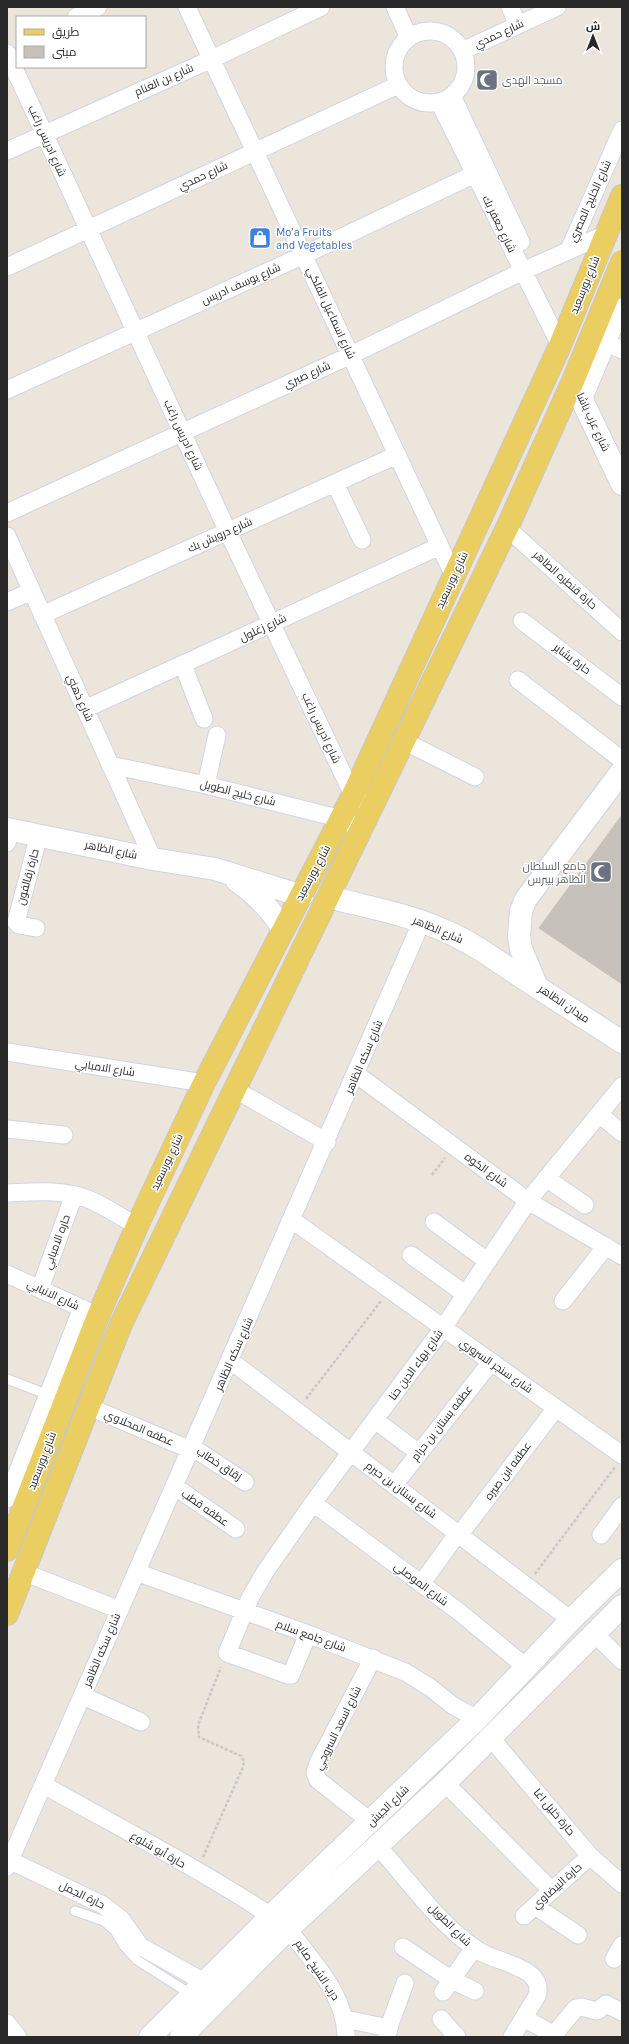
<svg xmlns="http://www.w3.org/2000/svg" width="629" height="2044" viewBox="0 0 629 2044" font-family="Karla,Cairo,sans-serif">
<rect width="100%" height="100%" fill="#ebe5db"/>
<path fill="#c6c2bb" stroke="#c6c1b5" d="M622,815V984L539,928Z"/>
<g fill="none" stroke-linecap="round" stroke-linejoin="round">
<g stroke="#d1d4e2" stroke-width="11">
<path id="lane" d="M7,1379L49,1395
M75,1911L104,1921L115,1931L124,1946L137,1960L192,1995"/>
</g>
<g stroke="#d1d4e2" stroke-width="19">
<path id="street" d="M187,7L454,576
M395,7L409,38
M510,7L518,25
M76,17L98,7
M394 67a36 36 0 1 1 72 0a36 36 0 1 1-72 0Z
M462,51L557,7
M7,53L228,532L353,795L360,800
M452,96L521,242
M439,102L560,345
M7,151L212,59L321,7
M569,250L622,130
M7,267L398,85
M607,343L622,350
M7,390L304,255L475,174
M583,400L622,307
M335,483L362,540
M7,513L351,355L523,271L606,234
M507,528L622,632
M7,536L153,859
M7,602L32,591
M42,615L397,455
M522,621L622,697
M183,665L204,719
M518,680L622,760
M85,709L440,546
M404,741L475,777
M110,765L206,785L342,819L351,824
M206,785L217,735
M7,843L11,830
M36,928L19,925L16,922L39,835
M7,1052L204,1083
M356,1074L528,1201L622,1256
M234,1089L327,1142
M599,1114L622,1133
M7,1129L64,1135
M546,1178L585,1205
M7,1193C33,1192 63,1189 88,1199C105,1206 121,1217 137,1226
M292,1220L622,1455
M434,1222L487,1261
M411,1255L465,1294
M7,1274L92,1313
M40,1289L74,1195
M563,1301L606,1246
M231,1361L571,1620
M87,1406L191,1450
M375,1420L419,1453
M192,1447L245,1482
M394,1485L491,1362
M174,1486L236,1529
M7,1499L82,1308
M313,1503L458,1611L526,1667
M460,1534L556,1408
M601,1535L622,1506
M23,1572L120,1610
M136,1572L308,1634L405,1672L431,1688L452,1705L477,1719
M421,1584L458,1533
M594,1633L622,1661
M308,1634L291,1675H288L227,1653L250,1598L265,1572L313,1503L443,1328L528,1201L622,1086
M83,1696L141,1722
M490,1737L590,1856L622,1884
M445,1783L552,1891
M44,1785C120,1828 198,1868 271,1916
M371,1822L318,1780L315,1773L318,1763L373,1658
M378,1846C408,1880 440,1926 479,1951C497,1963 546,1967 537,1996L512,2037
M9,1860L103,1905L121,1919L140,1946L204,1982
M7,1867L422,921
M535,1906L578,1935
M524,1916L590,1856
M288,1929C312,1961 346,1995 346,2037
M403,1947L452,1980L475,1991
M614,1959L622,1945
M443,1992L474,1948
M524,2018L554,2035
M345,2019L389,2028
M441,2019L457,2037
M7,2023L18,2037
M387,2037L390,2024L405,1983
M552,2037L576,2008L581,2007L597,2011L606,2004L622,2012"/>
</g>
<g stroke="#d1d4e2" stroke-width="24">
<path id="secondary" d="M573,381L622,484
M622,771L526,899L521,911L519,936L521,949L537,987L622,1042
M7,829L153,859L215,869L302,896
M237,881C256,894 271,909 283,929
M329,897C367,907 407,914 443,930C477,944 506,968 537,987
M150,2037L271,1916L477,1719L571,1620L622,1570
M181,2037L288,1929L445,1783L622,1606"/>
</g>
<g stroke="#c7c7c7" stroke-width="24">
<path id="primary" d="M7,1550L98,1316L137,1226L204,1083L353,795L558,350L622,196
M7,1614L121,1324L507,528L573,381L622,262"/>
</g>
<path stroke="#c7c7c7" stroke-width="2.5" stroke-dasharray="3 2" stroke-linecap="butt" d="M432,1175L445,1158
M306,1399L381,1301
M535,1574L615,1467
M203,1857L243,1767L244,1761L241,1756L199,1737L198,1725L221,1667"/>
<use href="#lane" stroke="#fff" stroke-width="9"/>
<use href="#street" stroke="#fff" stroke-width="17"/>
<use href="#secondary" stroke="#fff" stroke-width="22"/>
<use href="#primary" stroke="#ebce61" stroke-width="22"/>
</g>
<defs>
<g id="mosque-square" transform="scale(1.15)"><rect x="-9" y="-9" width="18" height="18" rx="4" fill="#6b7280" stroke="#fff"/><path d="M3.5-4.9A6 6 0 1 0 3.5 4.9A5 5 0 1 1 3.5-4.9Z" fill="#fff"/></g>
<g id="shop-square" transform="scale(1.15)"><rect x="-9" y="-9" width="18" height="18" rx="4" fill="#3f7fe0" stroke="#fff"/><path d="M-5-2.5h2.3a2.7 3.5 0 0 1 5.4 0H5L5.5 6h-11ZM-1.5-2.5h3a1.5 2.3 0 0 0-3 0Z" fill="#fff"/></g>
</defs>
<g fill-rule="evenodd">
<use href="#mosque-square" x="487" y="80"/>
<use href="#shop-square" x="260" y="238"/>
<use href="#mosque-square" x="601" y="872"/>
</g>
<g text-anchor="middle" dominant-baseline="central" stroke-width="3" stroke-linejoin="round" paint-order="stroke">
<g font-size="11" fill="#292929" stroke="#fff">
<text transform="translate(499 34) rotate(-25)">شارع حمدي</text>
<text transform="translate(164 80) rotate(-24)">شارع بن الغنام</text>
<text transform="translate(47 141) rotate(66)">شارع ادريس راغب</text>
<text transform="translate(203 176) rotate(-25)">شارع حمدي</text>
<text transform="translate(590 201) rotate(-66)">شارع الخليج المصري</text>
<text transform="translate(499 224) rotate(64)">شارع جعفر بك</text>
<text transform="translate(241 284) rotate(-24)">شارع يوسف ادريس</text>
<text transform="translate(585 285) rotate(-68)">شارع بورسعيد</text>
<text transform="translate(331 313) rotate(65)">شارع اسماعيل الفلكي</text>
<text transform="translate(307 375) rotate(-24)">شارع صبري</text>
<text transform="translate(593 422) rotate(65)">شارع عزب باشا</text>
<text transform="translate(183 435) rotate(65)">شارع ادريس راغب</text>
<text transform="translate(220 535) rotate(-24)">شارع درويش بك</text>
<text transform="translate(452 580) rotate(-65)">شارع بورسعيد</text>
<text transform="translate(565 580) rotate(42)">حارة قنطره الطاهر</text>
<text transform="translate(263 628) rotate(-25)">شارع زغلول</text>
<text transform="translate(572 659) rotate(37)">حارة بشاير</text>
<text transform="translate(80 698) rotate(66)">شارع ذهني</text>
<text transform="translate(321 728) rotate(65)">شارع ادريس راغب</text>
<text transform="translate(238 793) rotate(14)">شارع خليج الطويل</text>
<text transform="translate(111 850) rotate(12)">شارع الظاهر</text>
<text transform="translate(313 873) rotate(-62)">شارع بورسعيد</text>
<text transform="translate(28 877) rotate(-75)">حارة زقالفون</text>
<text transform="translate(438 930) rotate(23)">شارع الظاهر</text>
<text transform="translate(564 1004) rotate(34)">ميدان الظاهر</text>
<text transform="translate(364 1057) rotate(-67)">شارع سكه الظاهر</text>
<text transform="translate(105 1068) rotate(9)">شارع الامبابي</text>
<text transform="translate(167 1162) rotate(-65)">شارع بورسعيد</text>
<text transform="translate(486 1170) rotate(36)">شارع الكوه</text>
<text transform="translate(57 1242) rotate(-70)">حاره الامبابي</text>
<text transform="translate(53 1295) rotate(25)">شارع الانبابي</text>
<text transform="translate(234 1354) rotate(-66)">شارع سكه الظاهر</text>
<text transform="translate(416 1365) rotate(-54)">شارع بهاء الدين حنا</text>
<text transform="translate(496 1366) rotate(35)">شارع سنجر السروري</text>
<text transform="translate(442 1423) rotate(-52)">عطفه بستان بن حرام</text>
<text transform="translate(139 1428) rotate(23)">عطفه المحلاوي</text>
<text transform="translate(42 1461) rotate(-69)">شارع بورسعيد</text>
<text transform="translate(219 1464) rotate(33)">زقاق خطاب</text>
<text transform="translate(508 1471) rotate(-53)">عطفه ابن صيره</text>
<text transform="translate(401 1490) rotate(37)">شارع بستان بن حيرم</text>
<text transform="translate(205 1508) rotate(35)">عطفه قطب</text>
<text transform="translate(421 1584) rotate(37)">شارع الموصلي</text>
<text transform="translate(311 1636) rotate(20)">شارع جامع سلام</text>
<text transform="translate(102 1650) rotate(-67)">شارع سكه الظاهر</text>
<text transform="translate(338 1728) rotate(-64)">شارع اسعد السروجي</text>
<text transform="translate(388 1806) rotate(-44)">شارع الجيش</text>
<text transform="translate(554 1812) rotate(50)">حارة خليل اغا</text>
<text transform="translate(158 1850) rotate(30)">حارة أبو شلوع</text>
<text transform="translate(557 1886) rotate(-42)">حارة البيضاوي</text>
<text transform="translate(82 1895) rotate(26)">حارة الجمل</text>
<text transform="translate(450 1925) rotate(45)">شارع الطويل</text>
<text transform="translate(317 1970) rotate(56)">درب الشيخ صايم</text>
</g>
<g font-size="11" fill="#5b616d" stroke="#fff" text-anchor="start">
<text x="502" y="80">مسجد الهدى</text>
<text x="586" y="866" text-anchor="end">جامع السلطان<tspan x="586" dy="13">الظاهر بيبرس</tspan></text>
</g>
<g font-size="11" fill="#366cbe" stroke="#fff" text-anchor="start">
<text x="276" y="232">Mo’a Fruits<tspan x="276" dy="13">and Vegetables</tspan></text>
</g>
</g>
<rect width="629" height="2044" fill="none" stroke="#292929" stroke-width="16"/>
<rect x="16" y="16" width="130" height="52" fill="#ffffff" stroke="#a9a9a9"/>
<rect x="24" y="29" width="20" height="6" fill="#ebce61" stroke="#a9a9a9"/>
<text x="52" y="36" font-size="12" fill="#292929">طريق</text>
<rect x="24" y="46" width="20" height="12" fill="#c6c2bb" stroke="#a9a9a9"/>
<text x="52" y="56" font-size="12" fill="#292929">مبنى</text>
<g transform="translate(593 36)" stroke="#ffffff" stroke-width="3" paint-order="stroke">
<path d="M0-3L7 15L0 10L-7 15Z" fill="#292929"/>
<text y="-6" font-size="11" font-weight="bold" text-anchor="middle" fill="#292929">ش</text>
</g>
</svg>
